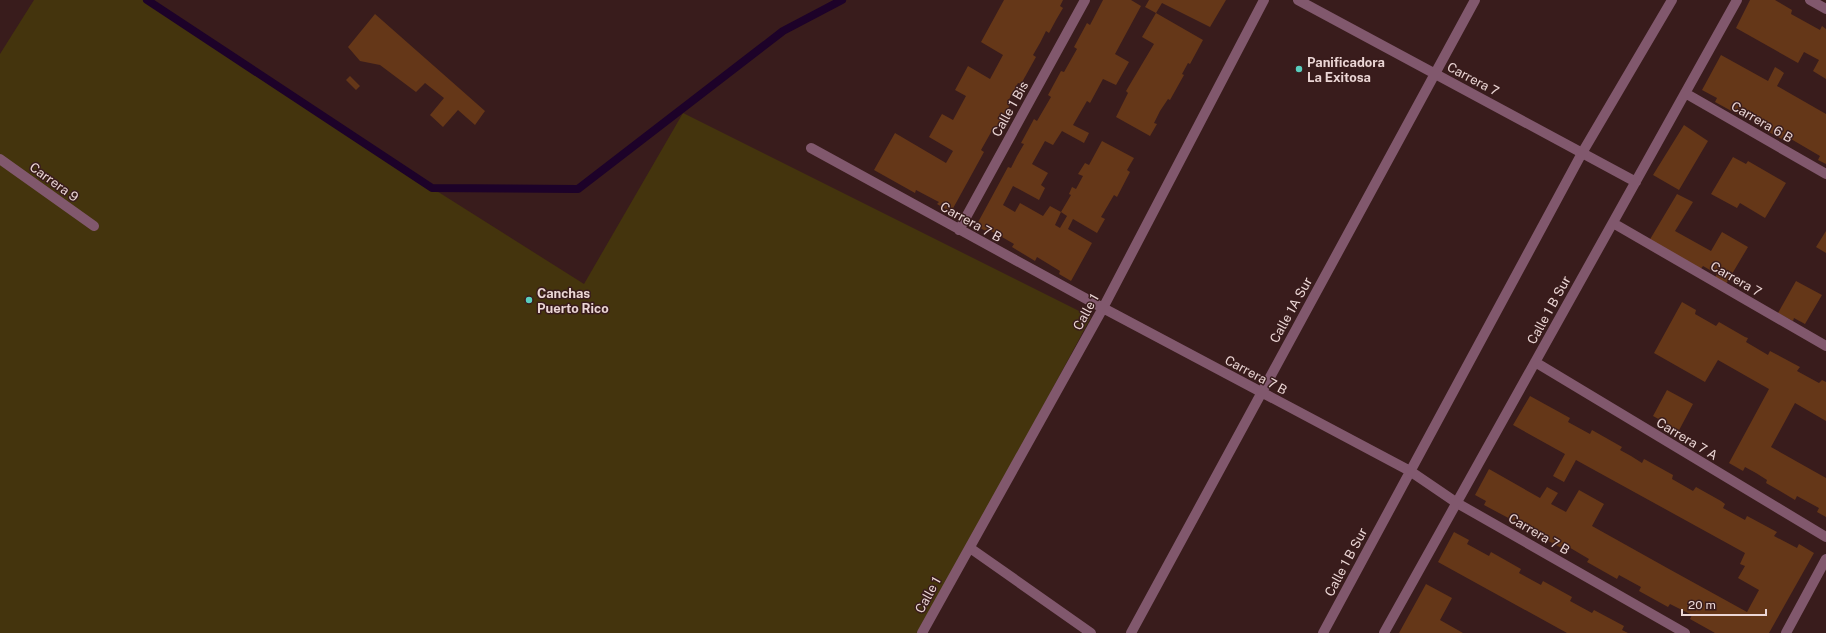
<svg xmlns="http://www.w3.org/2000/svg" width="1826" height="633" viewBox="0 0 1826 633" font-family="'Public Sans',sans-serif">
<rect width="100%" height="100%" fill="#391c1c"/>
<path fill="#44340d" d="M34,0H147L432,188L584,284L683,113L1091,317L921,633H0V54Z"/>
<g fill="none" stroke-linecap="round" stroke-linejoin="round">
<path stroke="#1d0229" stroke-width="8" d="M147,0L432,188L578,189L783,31L842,0"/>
</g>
<path fill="#653718" d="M1004,0H1063L1060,6L1063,8L1056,20L1049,33L1046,31L1040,43L1033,55L1036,57L1021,84L1018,83L1007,103L1010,105L997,129L994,127L981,150L984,152L951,212L937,204L939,202L935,200L916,190L915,193L874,170L895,133L946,163L953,151L929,137L942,114L953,120L966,96L955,90L968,66L990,79L1003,55L981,42Z
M1103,0H1131L1141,6L1115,54L1129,62L1116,85L1103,79L1090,103L1087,101L1073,125L1089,133L1084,143L1062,131L1053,145L1045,141L1032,164L1048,173L1041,185L1045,188L1039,200L1013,186L1003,205L1015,212L1020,203L1043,216L1050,206L1061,212L1055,225L1060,228L1067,216L1061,212L1071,195L1069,194L1072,187L1076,189L1083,176L1078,174L1085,163L1089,165L1102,141L1134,158L1127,170L1130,172L1117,197L1114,195L1101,217L1105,219L1097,233L1073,219L1068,229L1092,243L1071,281L1059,274L1060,271L1037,257L1035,261L1012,247L1014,244L1002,237L989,230L988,232L976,226L1008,167L1011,168L1017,156L1024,144L1021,143L1034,119L1037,121L1051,97L1048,95L1061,71L1064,72L1077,49L1074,47L1087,23L1090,25Z
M1149,0H1226L1210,27L1162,3L1156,13L1145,7Z
M1750,0H1775L1792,10L1791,14L1820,30L1822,26L1826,29V79L1813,71L1819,60L1804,52L1798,63L1736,28Z
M1156,13L1203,40L1190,64L1188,63L1182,74L1184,75L1170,100L1168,99L1160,111L1154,123L1157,124L1150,136L1116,117L1128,93L1126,91L1154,44L1142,37Z
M375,14L485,111L475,125L458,110L443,127L430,115L444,98L425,83L416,92L380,65L360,61L348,47Z
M1721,55L1768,81L1775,67L1780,70L1784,73L1777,86L1826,114V164L1818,160L1820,156L1791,139L1789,143L1767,131L1769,127L1739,111L1737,114L1715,102L1717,98L1702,90Z
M350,76L360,86L356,90L346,80Z
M1684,125L1708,141L1679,190L1653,175Z
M1733,157L1746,164L1748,161L1786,183L1765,218L1740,203L1737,208L1711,194Z
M1677,194L1693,202L1675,231L1711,251L1722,232L1748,247L1726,284L1715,278L1717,274L1703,266L1700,270L1649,241Z
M1826,231V253L1816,247Z
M1796,281L1822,295L1805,324L1794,318L1793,321L1778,313Z
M1682,302L1696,310L1695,314L1716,326L1719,322L1745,337L1748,338L1746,342L1768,355L1770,351L1800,367L1797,371L1819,383L1822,380L1826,382V421L1795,403L1771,447L1826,478V517L1817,512L1819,508L1797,496L1795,500L1780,491L1766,483L1767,480L1756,473L1745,467L1743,471L1729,463L1769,389L1718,360L1705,382L1654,353Z
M1667,390L1693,404L1677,434L1663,426L1664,422L1653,416Z
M1530,396L1570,418L1568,422L1590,434L1592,430L1622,447L1620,450L1631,456L1642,463L1644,459L1646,460L1673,475L1672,479L1693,491L1696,487L1721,501L1725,504L1723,508L1745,520L1747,516L1749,517L1777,532L1774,536L1797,548L1799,544L1814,553L1769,633H1715L1690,619L1692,615L1670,604L1668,607L1639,591L1641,587L1619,575L1617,579L1587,562L1589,559L1567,546L1565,550L1536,534L1538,530L1516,518L1514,521L1484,505L1486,501L1475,495L1489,469L1540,498L1547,487L1558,493L1551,504L1566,512L1579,490L1604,504L1592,526L1669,569L1747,612L1759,590L1738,578L1745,566L1740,564L1745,553L1576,460L1564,482L1553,476L1565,454L1513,425Z
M1454,532L1469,540L1467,544L1489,556L1491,552L1521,569L1519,573L1541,585L1543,581L1572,597L1570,601L1592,613L1594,610L1624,626L1622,630L1628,633H1567L1438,562Z
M1426,584L1452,598L1440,620L1463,633H1399Z"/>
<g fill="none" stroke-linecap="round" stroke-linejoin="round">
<path stroke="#81586d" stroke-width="10" d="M1298,0L1636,182
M1810,0L1826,9
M1685,93L1826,174
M811,148L1103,308L1410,471L1457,503L1685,633
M0,159L94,226
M1613,223L1826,346
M959,230L1085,0
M1535,362L1826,537
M970,548L1091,633
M922,633L1103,308L1264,0
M1131,633L1475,0
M1323,633L1582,153L1672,0
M1384,633L1737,0
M1786,633L1826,559"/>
</g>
<g fill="#59cebe" stroke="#391c1c" stroke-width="1.5">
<circle cx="1299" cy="69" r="4"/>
<circle cx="529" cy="300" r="4"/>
</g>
<g text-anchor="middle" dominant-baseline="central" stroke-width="3" stroke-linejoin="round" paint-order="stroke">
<g font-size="13" font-weight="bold" fill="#ebd6d5" stroke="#391c1c" text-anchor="start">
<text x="1307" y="62">Panificadora<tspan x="1307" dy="15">La Exitosa</tspan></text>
<text x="537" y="293">Canchas<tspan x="537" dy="15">Puerto Rico</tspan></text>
</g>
<g font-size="13" fill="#ebd6d5" stroke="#391c1c">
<text transform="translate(1473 79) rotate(28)">Carrera 7</text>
<text transform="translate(1010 109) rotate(-61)">Calle 1 Bis</text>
<text transform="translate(1762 122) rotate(30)">Carrera 6 B</text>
<text transform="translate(54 182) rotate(36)">Carrera 9</text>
<text transform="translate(971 222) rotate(29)">Carrera 7 B</text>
<text transform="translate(1736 279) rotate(30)">Carrera 7</text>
<text transform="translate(1291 310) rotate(-61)">Calle 1A Sur</text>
<text transform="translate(1549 310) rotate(-61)">Calle 1 B Sur</text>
<text transform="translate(1086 312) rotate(-61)">Calle 1</text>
<text transform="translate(1256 375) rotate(28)">Carrera 7 B</text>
<text transform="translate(1687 439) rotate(31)">Carrera 7 A</text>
<text transform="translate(1539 534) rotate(30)">Carrera 7 B</text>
<text transform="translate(1346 562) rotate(-62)">Calle 1 B Sur</text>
<text transform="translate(928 595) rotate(-61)">Calle 1</text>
</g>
</g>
<path d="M1682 609v6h84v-6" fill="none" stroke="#ebd6d5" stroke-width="2"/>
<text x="1688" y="609" font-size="12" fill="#ebd6d5" stroke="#391c1c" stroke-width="3" paint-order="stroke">20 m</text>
</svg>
